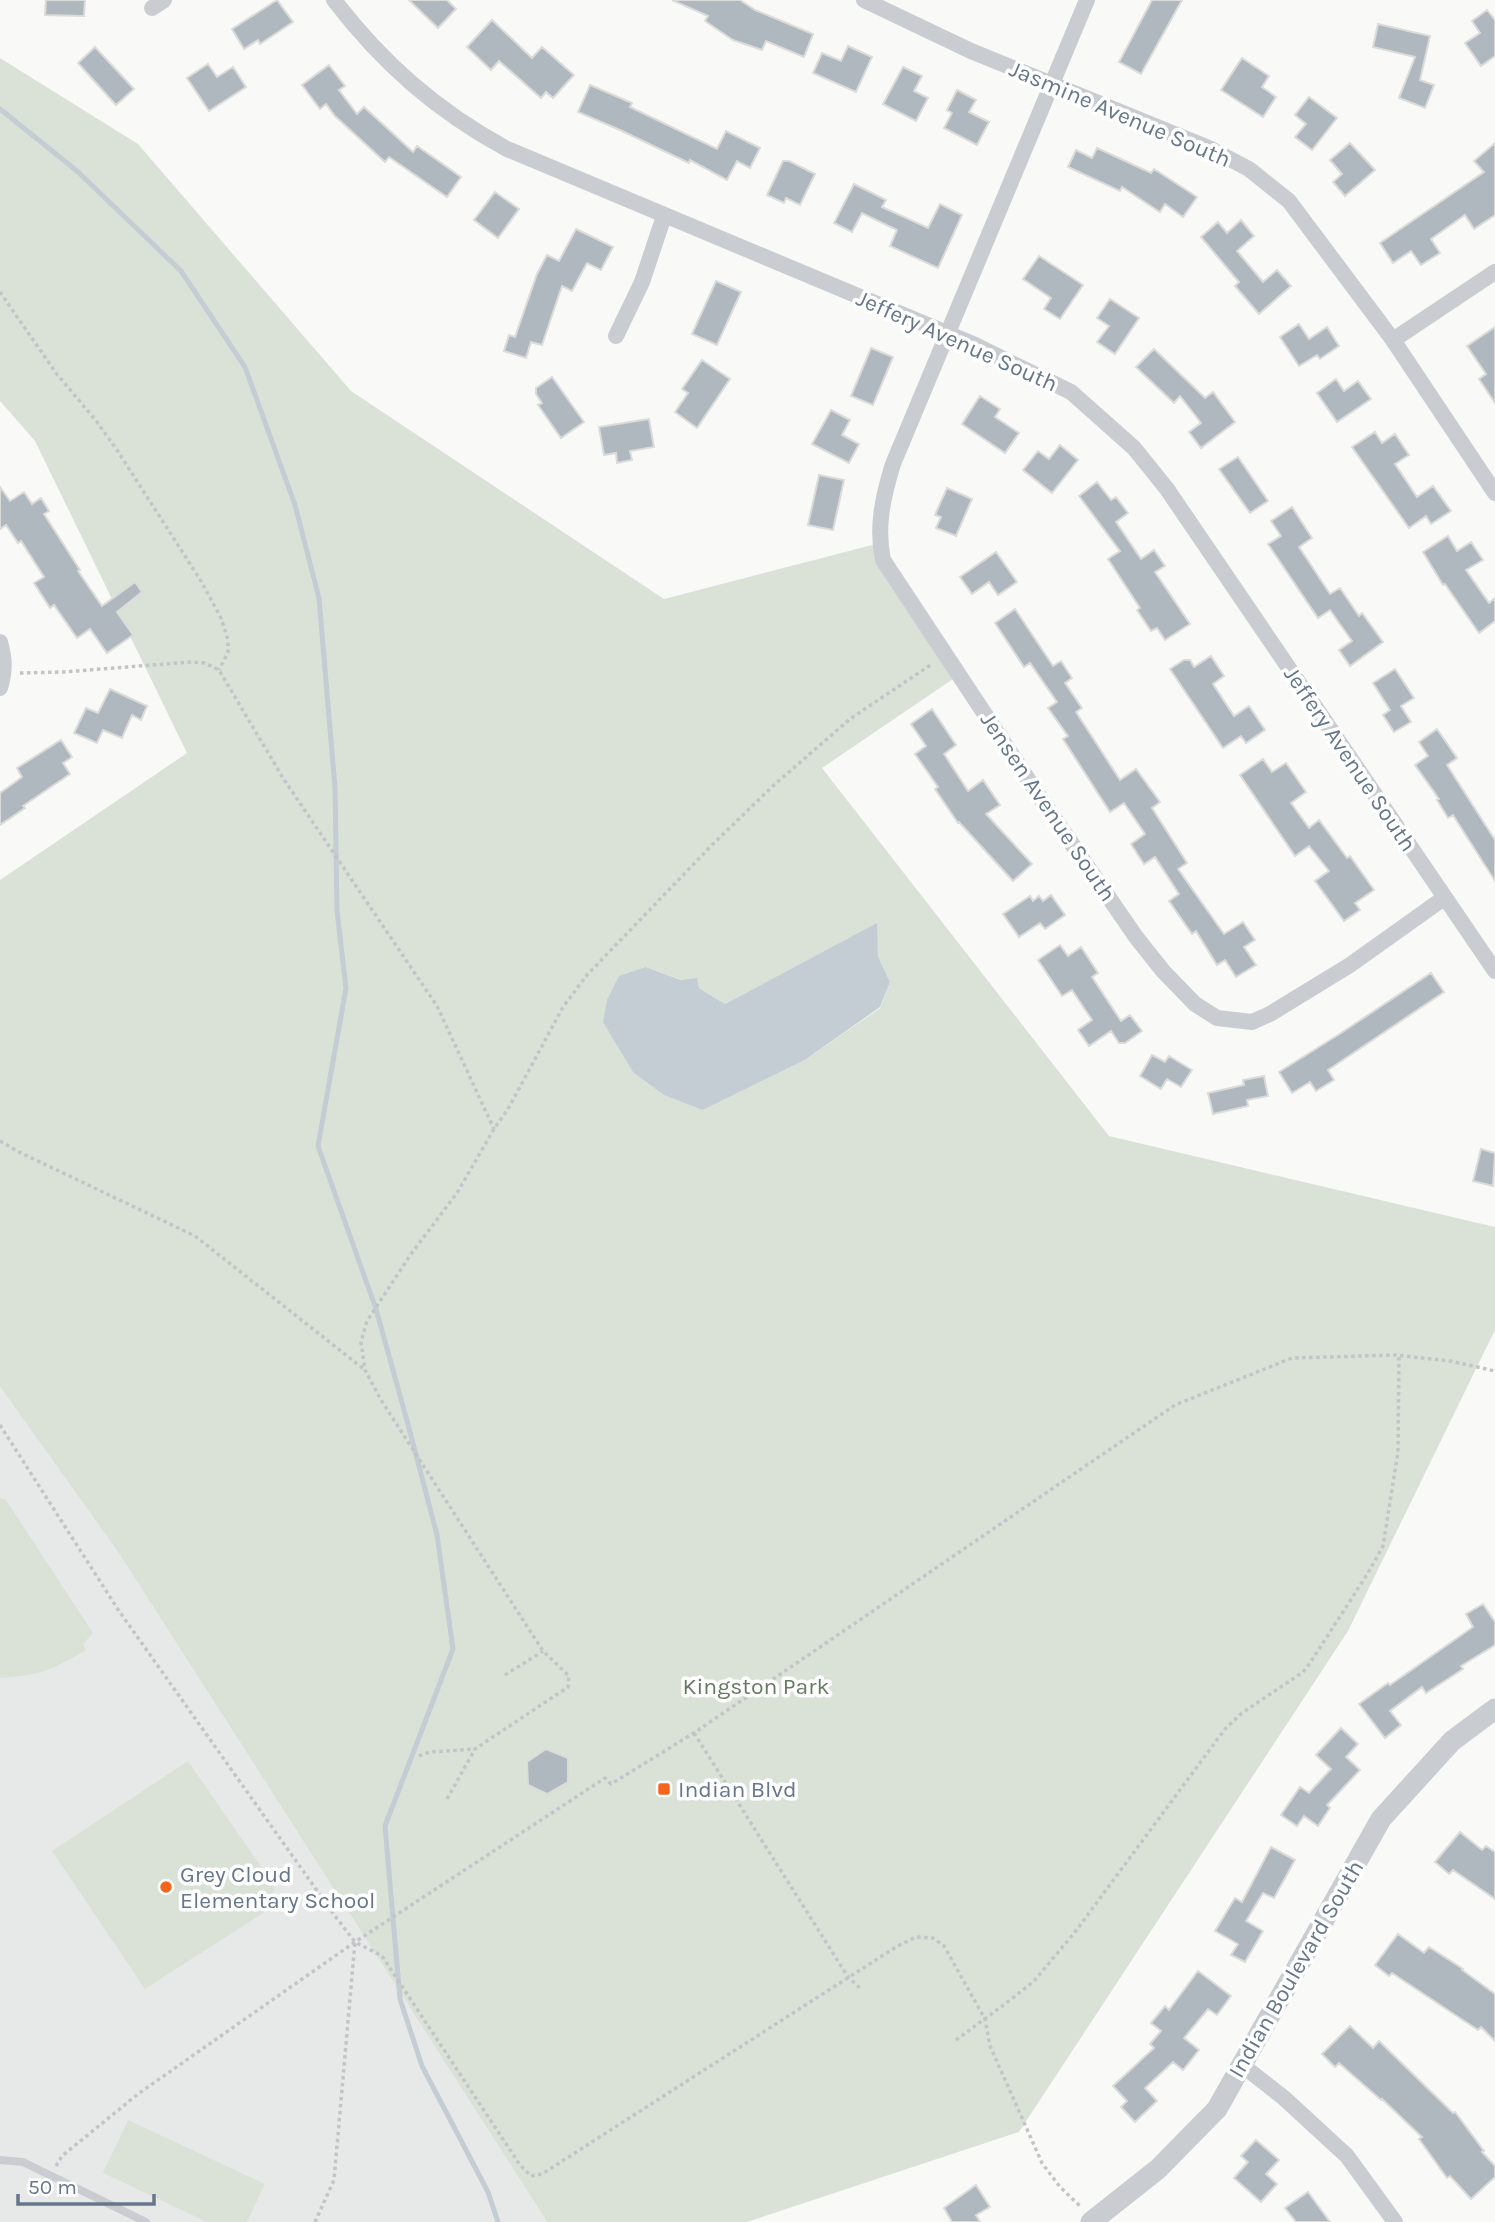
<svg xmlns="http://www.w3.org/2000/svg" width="1495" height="2222" viewBox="0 0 1495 2222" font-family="Karla,sans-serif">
<rect width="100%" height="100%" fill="#f9faf7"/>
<path fill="#e7e9e8" d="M0,1387L118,1552L547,2222H0Z"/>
<path fill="#dae2d8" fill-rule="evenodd" d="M0,58L138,144L351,391L664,599L880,543L959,675L822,768L1109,1136L1495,1227V1330L1348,1631L1019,2132L747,2222H547L118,1552L0,1387V880L187,753L35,441L0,401ZM876,924L878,956L890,982L880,1008L805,1060L703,1110L646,967L682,980L697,979L699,988L725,1004Z
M0,1498L6,1500L93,1633L83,1644L86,1650C55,1669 37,1676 0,1678Z
M188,1761L275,1887L268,1910L145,1989L52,1851Z
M128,2120L265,2184L247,2222H207L103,2173Z"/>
<path fill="#c3cdd3" d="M877,923L878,956L890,982L880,1007L805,1060L703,1110L664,1095L633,1072L603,1022L607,1000L619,976L646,967L681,980L697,978L699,988L725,1004Z"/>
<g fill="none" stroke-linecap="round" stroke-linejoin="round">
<path stroke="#c3cdd3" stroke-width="5" d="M0,109L77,171L181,271L245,367L295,505L319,598L335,788L337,911L346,988L318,1146L376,1309L409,1428L437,1535L453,1649L385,1826L400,1999L422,2066L488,2192L498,2222"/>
</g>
<path fill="#afb7bf" stroke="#dbdcd9" stroke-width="2" d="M46,0H85L84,16L45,15Z
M277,0L293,22L260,44L258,40L244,49L232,29Z
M409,0H447L456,9L438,28Z
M672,0H740L755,10L813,34L804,57L766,41L762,50L733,40L705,21L708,16Z
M1152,0H1182L1141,74L1119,62Z
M1487,10L1495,20V56L1481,66L1465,43L1480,33L1472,21Z
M492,20L532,58L542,47L574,75L553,98L546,92L541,98L499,61L491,70L467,47Z
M1378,24L1430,36L1420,80L1434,85L1425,108L1399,98L1415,57L1373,47Z
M848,46L872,57L856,92L813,73L822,53L841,61Z
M95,47L134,89L116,105L78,63Z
M1242,58L1269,76L1262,87L1276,97L1263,117L1221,90Z
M208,64L217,77L233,67L246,87L209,111L187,78Z
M329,65L345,86L339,90L357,114L364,107L413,152L417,146L461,177L447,197L389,157L385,162L335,116L326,104L320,109L302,85Z
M903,67L922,76L914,91L928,98L916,121L883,104Z
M590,85L632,103L630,107L717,149L726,131L760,148L750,168L737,161L727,180L690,160L689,163L620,130L578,112Z
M957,90L976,100L969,112L989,122L977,145L944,128L952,113L947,110Z
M1309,97L1337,118L1312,150L1295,137L1306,124L1295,115Z
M1350,143L1375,170L1345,196L1333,182L1342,174L1330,160Z
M1495,143V215L1474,229L1465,215L1431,239L1440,253L1421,265L1411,251L1393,263L1380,243L1484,172L1474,161Z
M1097,148L1151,173L1154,169L1197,197L1183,217L1165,204L1160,212L1122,187L1120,191L1068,167L1076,150L1092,158Z
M783,161H789L815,174L800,205L786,198L784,203L767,195Z
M854,184L886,200L882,207L928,228L940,204L962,215L938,268L890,246L897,230L862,213L852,232L834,223Z
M495,192L519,209L498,238L474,220Z
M1241,220L1254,236L1237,251L1263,282L1277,270L1291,286L1259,314L1235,286L1239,282L1201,237L1218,222L1227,233Z
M576,229L613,247L601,270L587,263L572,291L562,286L542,345L531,342L526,358L504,351L509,335L515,337L537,274L547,255L559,261Z
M1039,256L1083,285L1060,319L1044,309L1051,298L1023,279Z
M716,281L741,292L717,345L692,334Z
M1110,299L1139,318L1115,354L1097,342L1109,326L1097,318Z
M1299,324L1309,339L1327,327L1339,346L1320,359L1317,355L1299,366L1280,337Z
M1495,327V403L1479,379L1486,374L1467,346Z
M871,348L893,357L873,405L851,396Z
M1154,349L1205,398L1213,392L1235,422L1201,448L1189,432L1201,423L1180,396L1174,403L1136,367Z
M702,360L730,379L697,428L675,412L688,393L682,389Z
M552,377L584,422L561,438L538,405L542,403L536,394V388Z
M1336,379L1344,391L1358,381L1371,399L1337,422L1317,393Z
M980,396L1000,409L995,417L1019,433L1005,453L962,424Z
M831,410L850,420L842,435L859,444L849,463L812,444Z
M649,419L654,447L630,451L632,460L617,463L616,453L604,455L599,427Z
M1375,432L1382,443L1395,434L1409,455L1395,464L1417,497L1433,486L1451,511L1431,524L1426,516L1409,528L1352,447Z
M1060,445L1078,460L1052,493L1023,470L1038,451L1049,459Z
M1238,457L1268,501L1250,513L1219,469Z
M819,475L844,480L833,530L808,525Z
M1097,482L1111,500L1116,497L1128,513L1116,522L1141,559L1154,550L1165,566L1155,572L1190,624L1165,640L1157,628L1151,631L1137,610L1140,608L1108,559L1120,551L1079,496Z
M0,487L10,501L24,492L32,504L41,498L49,511L44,514L80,570L78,571L102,606L135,582L142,592L117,612L133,635L107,653L90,629L77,638L54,605L50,608L34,583L44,577L21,541L18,543L6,525L0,529Z
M947,488L972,499L956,536L936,528L941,517L935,515Z
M1292,507L1312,538L1299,547L1330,594L1340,588L1359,616L1362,613L1383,642L1350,666L1339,650L1352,641L1330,610L1318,618L1268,544L1281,536L1271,521Z
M1448,536L1457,551L1471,542L1483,560L1466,570L1489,603L1495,598V621L1479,633L1445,584L1443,585L1423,552Z
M996,552L1017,582L998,595L989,582L972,594L960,577Z
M1015,609L1053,666L1061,661L1072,678L1065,683L1082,708L1076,712L1120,780L1136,769L1160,802L1152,808L1187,863L1178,869L1224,934L1243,922L1255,940L1244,947L1256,965L1236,977L1225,960L1217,965L1196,931L1192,934L1169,901L1179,894L1155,857L1144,864L1131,844L1145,834L1124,803L1110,812L1063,739L1068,736L1048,708L1057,702L1030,663L1024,667L995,623Z
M1211,656L1224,676L1213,684L1234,716L1249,706L1265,730L1246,743L1241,736L1223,748L1170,669L1184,660H1190L1194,667Z
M1395,669L1414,698L1401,706L1411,722L1394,732L1383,715L1390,710L1373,683Z
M110,689L147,706L141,720L132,715L122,738L103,730L97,743L74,733L86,708L98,713Z
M932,709L956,745L944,754L968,791L983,780L1000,805L986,814L1032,864L1013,881L959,822L958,823L935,789L938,787L915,754L926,746L911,724Z
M1437,729L1457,758L1447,765L1495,840V881L1453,815L1448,818L1437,800L1439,799L1415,765L1428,756L1419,742Z
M61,740L72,757L63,763L70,774L23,806L25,808L0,825V793L22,777L17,768Z
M1263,759L1272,772L1286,763L1306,792L1291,803L1309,828L1319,820L1347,858L1350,856L1374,890L1355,903L1360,910L1344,921L1315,881L1329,871L1309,846L1295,856L1240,775Z
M1051,895L1065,915L1045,929L1040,923L1019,937L1003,914L1030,896L1033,901L1039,896L1043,901Z
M1060,945L1068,956L1081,947L1098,973L1092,977L1121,1021L1130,1015L1142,1031L1125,1043H1119L1111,1031L1089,1046L1078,1030L1092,1020L1072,990L1062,996L1038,960Z
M1431,973L1444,992L1328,1070L1334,1080L1316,1091L1310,1082L1292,1093L1279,1072L1338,1035Z
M1152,1055L1165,1062L1169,1056L1192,1070L1181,1087L1167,1079L1161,1089L1140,1076Z
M1264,1076L1268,1096L1247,1100L1248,1106L1213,1114L1208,1093L1244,1085L1243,1080Z
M1481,1149L1495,1153L1493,1186L1473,1181Z
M1483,1604L1495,1622V1645L1461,1666L1463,1669L1426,1693L1422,1687L1390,1711L1401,1725L1385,1738L1359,1704L1388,1683L1390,1685L1473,1627L1466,1614Z
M1341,1728L1358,1744L1346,1757L1360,1770L1327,1805L1330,1808L1318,1826L1304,1816L1297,1826L1281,1815L1300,1787L1309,1793L1331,1769L1316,1755Z
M546,1749L568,1758V1782L547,1794L528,1785L527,1762Z
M1460,1832L1482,1850L1486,1846L1495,1852V1899L1453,1870L1449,1874L1435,1862Z
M1271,1847L1295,1860L1274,1898L1263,1893L1246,1921L1263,1931L1245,1962L1231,1955L1238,1944L1215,1931L1235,1898L1242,1902Z
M1398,1934L1424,1953L1429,1947L1463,1969L1462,1970L1495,1994V2041L1481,2027L1478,2030L1392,1973L1389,1976L1375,1965Z
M1198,1971L1231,1996L1217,2015L1208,2009L1184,2038L1199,2050L1183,2070L1173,2062L1145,2088L1157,2101L1135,2122L1121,2107L1127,2101L1113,2086L1154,2048L1150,2044L1161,2031L1151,2023L1165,2006L1169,2010Z
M1350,2026L1373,2048L1379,2041L1453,2113L1455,2112L1484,2151L1482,2152L1495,2166V2177L1471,2199L1450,2176L1447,2178L1419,2139L1422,2137L1382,2099L1381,2100L1339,2063L1335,2067L1322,2054Z
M1256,2140L1279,2160L1266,2174L1277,2184L1261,2202L1234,2178L1248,2162L1241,2156Z
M976,2185L990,2207L976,2215L980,2222H952L944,2208Z
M1308,2192L1330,2222H1296L1285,2208Z"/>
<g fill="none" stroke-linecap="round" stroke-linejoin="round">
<path stroke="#c2c4c7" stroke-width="3.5" stroke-dasharray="3.5 3.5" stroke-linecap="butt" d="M0,292L56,373L97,422L117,450L201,581L221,618L228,640V652L219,670
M20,673L63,672L191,662L205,663L219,670L283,778L437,1006L494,1129
M0,1141L17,1151L195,1236L365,1370
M0,1425L119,1611L335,1916L355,1942L382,1956L520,2165L531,2176L542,2174L896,1947L916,1937L933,1938L944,1946L985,2019L990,2046L1042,2163L1060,2187L1080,2206
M505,1675L543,1651
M694,1733L848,1977L860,1988
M419,1756L430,1752L475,1749
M447,1799L475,1749L568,1687L569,1676L543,1651L381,1400L365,1370L361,1342L367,1321L411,1254L457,1193L494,1129L508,1109L563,1007L587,975L713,844L774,785L850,719L932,664
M956,2040L1009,2001L1034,1981L1075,1932L1225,1729L1242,1713L1303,1672L1310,1663L1368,1573L1383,1546L1398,1452L1399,1356
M56,2166L62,2156L138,2094L355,1942L605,1778L611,1784L694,1733L1175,1405L1292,1358L1395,1355L1450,1361L1495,1371
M315,2222L334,2180L355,1942"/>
<path stroke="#c9cdd1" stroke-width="8" d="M0,2160L23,2162L146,2222"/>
<path stroke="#c9cdd1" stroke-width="16" d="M334,0C382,63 437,111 507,149L975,345L1071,392L1134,448L1167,489L1495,971
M864,0L971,51L1211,149L1249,169L1289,201L1393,340L1495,493
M1087,0L893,464C883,496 876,527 883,560L1041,799L1136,937L1163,971L1195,1004L1217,1018L1252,1022L1270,1014L1350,965L1444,898
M152,8L164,0
M616,336L642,282L664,216
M1393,340L1495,272
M0,642C5,660 5,671 0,688
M1242,2065L1284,2098L1347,2156L1395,2222"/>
<path stroke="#c9cdd1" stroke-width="21" d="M1091,2222L1158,2169L1217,2109L1381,1819L1452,1741L1495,1709"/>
</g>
<g fill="#f4651d" stroke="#fff" stroke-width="2.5">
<rect x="657" y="1782" width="14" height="14" rx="3.5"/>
<circle cx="166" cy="1887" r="7"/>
</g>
<g text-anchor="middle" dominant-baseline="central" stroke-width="7" stroke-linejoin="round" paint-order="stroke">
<g font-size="23" fill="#66778b" stroke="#fff">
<text transform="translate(1120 114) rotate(23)">Jasmine Avenue South</text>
<text transform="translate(957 341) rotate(24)">Jeffery Avenue South</text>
<text transform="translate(1350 759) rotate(56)">Jeffery Avenue South</text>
<text transform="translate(1048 807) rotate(56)">Jensen Avenue South</text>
<text transform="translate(1296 1969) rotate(-60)">Indian Boulevard South</text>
</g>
<g font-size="23" fill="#647b61" stroke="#fff">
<text x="756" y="1686">Kingston Park</text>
</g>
<g font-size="23" fill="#66778b" stroke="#fff" text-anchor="start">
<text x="678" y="1789">Indian Blvd</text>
<text x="180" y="1874">Grey Cloud<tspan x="180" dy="26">Elementary School</tspan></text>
</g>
</g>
<path d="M18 2194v10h136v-10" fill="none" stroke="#66778b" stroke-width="3.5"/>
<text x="28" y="2194" font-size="21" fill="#66778b" stroke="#ffffff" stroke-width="5" paint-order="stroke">50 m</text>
</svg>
